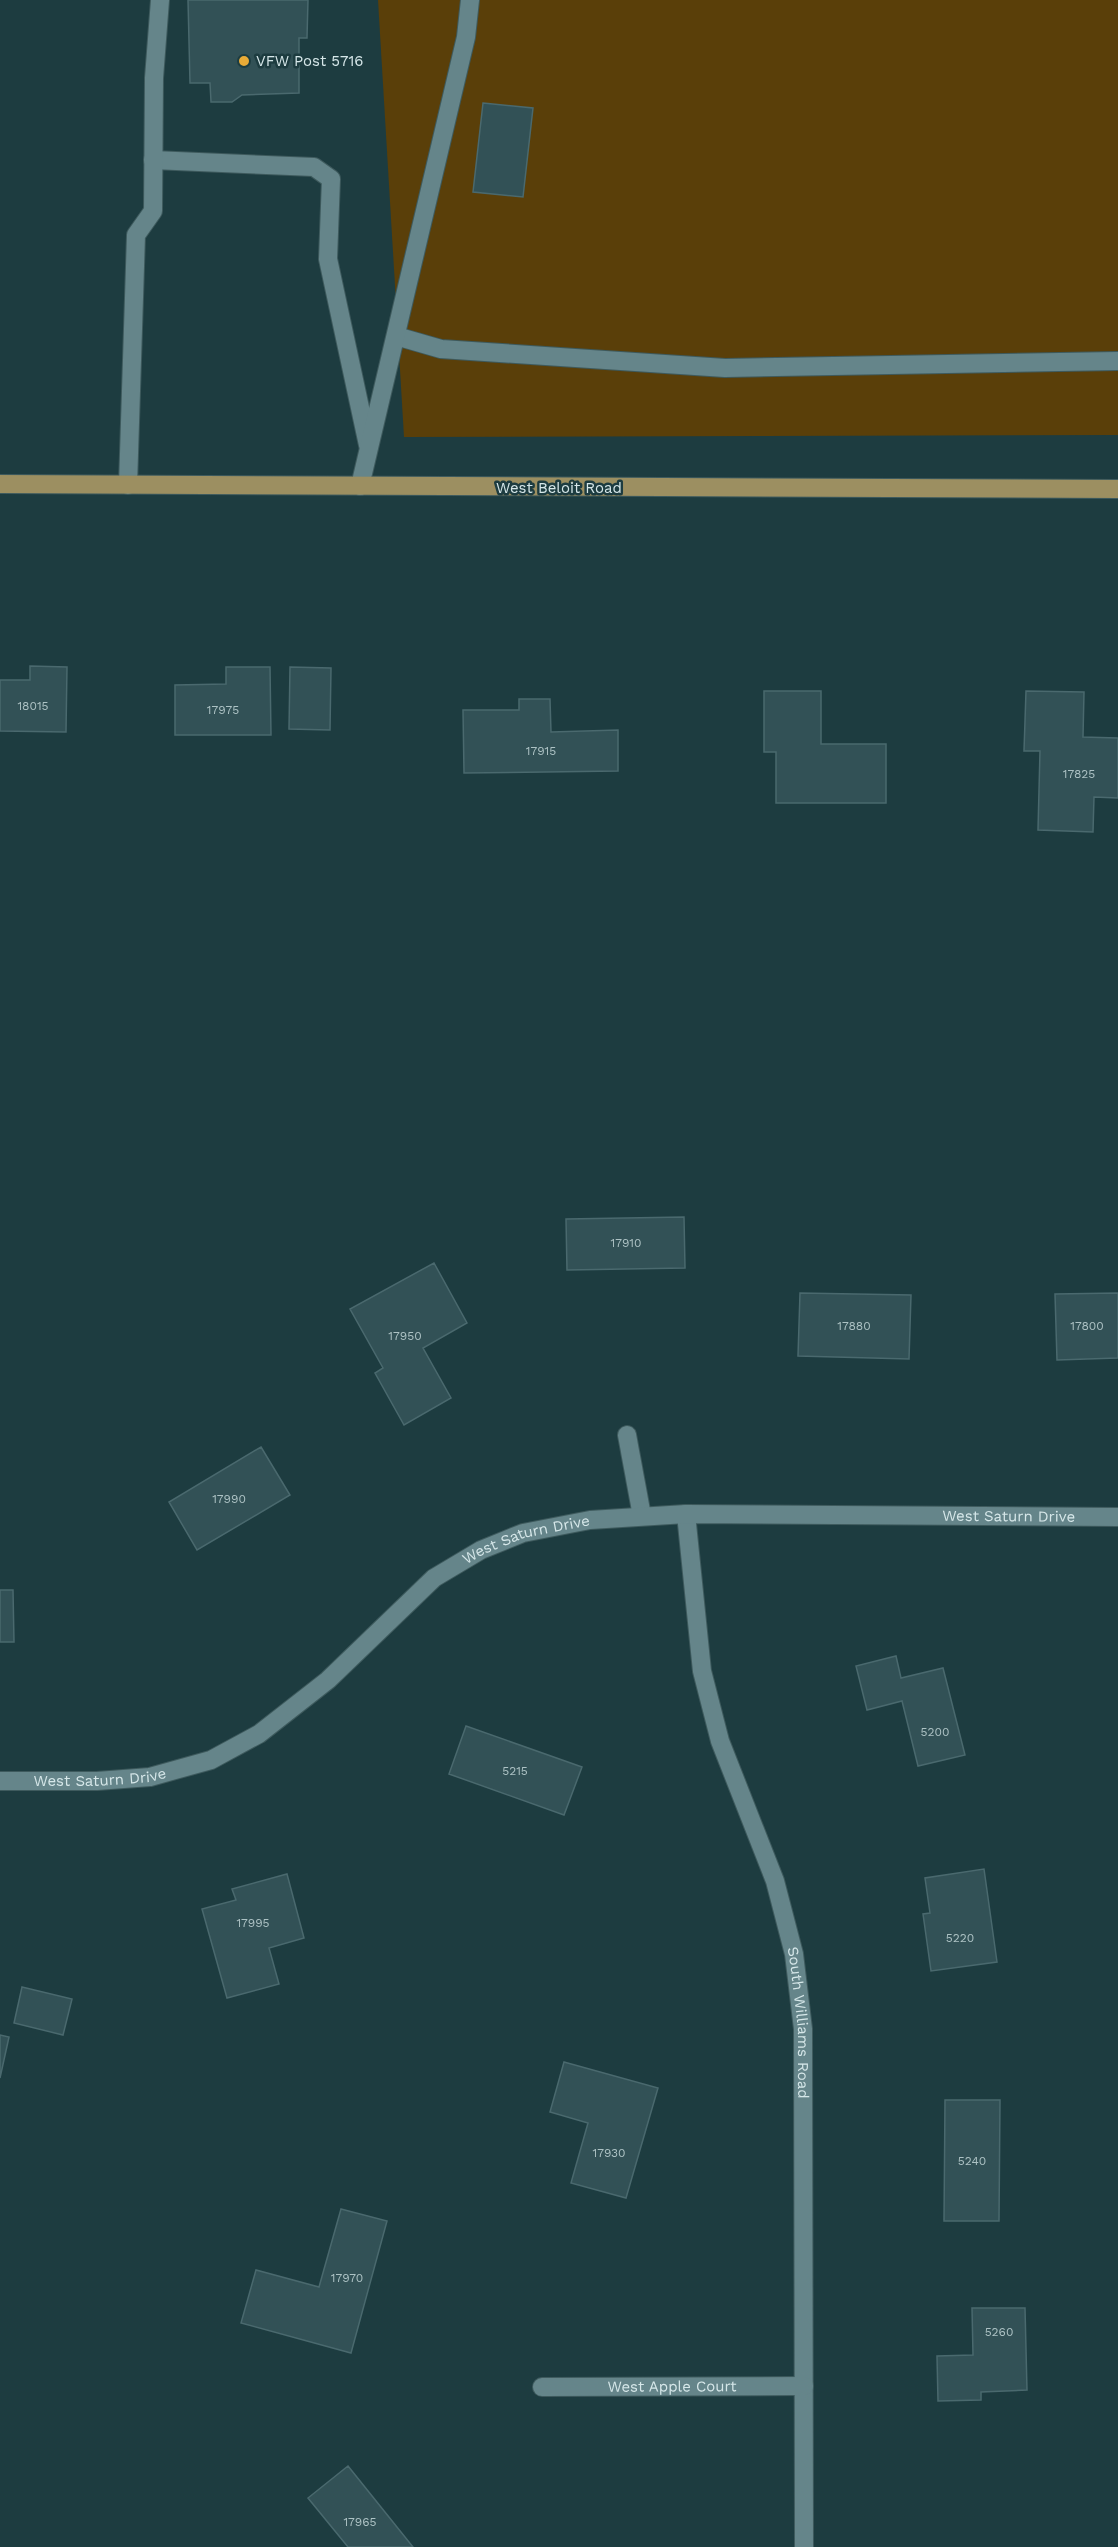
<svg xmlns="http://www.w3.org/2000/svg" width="1118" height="2547" viewBox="0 0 1118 2547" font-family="'Work Sans',sans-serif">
<rect width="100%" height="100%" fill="#1d3c40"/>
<path fill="#5a3f09" d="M378,0H1118V435L404,437Z"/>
<path fill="#325156" stroke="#4a696e" stroke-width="1.5" d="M188,0H308L307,38H299V93L242,95L232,102H211L210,83H190Z
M483,103L533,108L523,197L473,192Z
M30,666L67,667L66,732L0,731V680H30Z
M226,667H270L271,735H175V685L226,684Z
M290,667L331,668L330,730L289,729Z
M764,691H821V744H886V803H776V752H764Z
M1026,691L1084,692L1083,737L1118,738V798L1094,797L1093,832L1038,830L1040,751H1024Z
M519,699H550L551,732L618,730V771L464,773L463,710H519Z
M684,1217L685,1268L567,1270L566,1219Z
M434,1263L467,1323L423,1348L451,1398L404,1425L375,1373L383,1368L350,1309Z
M800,1293L911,1295L909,1359L798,1356Z
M1118,1293V1358L1057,1360L1055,1294Z
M261,1447L290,1495L197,1550L169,1502Z
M0,1590H13L14,1642H0Z
M896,1656L901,1678L943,1668L965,1755L918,1766L902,1701L867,1710L856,1666Z
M466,1726L582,1767L564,1815L449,1774Z
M984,1869L997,1962L931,1971L923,1914L930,1913L925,1878Z
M287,1874L304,1938L269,1948L279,1984L227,1998L202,1909L236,1900L232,1889Z
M22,1987L72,1999L63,2035L14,2023Z
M0,2035L9,2037L0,2078Z
M564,2062L658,2088L626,2198L571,2183L588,2123L550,2112Z
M945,2100H1000L999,2221H944Z
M341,2209L387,2221L351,2353L241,2323L256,2270L319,2287Z
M972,2308H1025L1027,2390L981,2392V2400L938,2401L937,2356L973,2355Z
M348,2466L413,2547H348L308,2498Z"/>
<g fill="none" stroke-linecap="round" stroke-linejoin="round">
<g stroke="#3e5a5d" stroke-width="20">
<g id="minor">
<path d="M153,160L314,167L331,179L328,259L368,445"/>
<path d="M396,336L441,349L725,368L1118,361"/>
<path d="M128,485L136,235L153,211L154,78L160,0"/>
<path d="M360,486L466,37L470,0"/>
<path d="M627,1435L642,1516"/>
<path id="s1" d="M686,1514L702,1671L720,1741L775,1881L794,1954L803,2029L804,2547"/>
<path id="s2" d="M0,1781H97L150,1777L211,1760L259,1734L328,1680L434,1578L481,1550L523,1533L590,1520L686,1514L1118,1517"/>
<path id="s3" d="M542,2387L804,2386"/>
</g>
</g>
<g stroke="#3e5a5d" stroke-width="20">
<path id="major" d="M0,484L1118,489"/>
</g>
<use href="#minor" stroke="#65858a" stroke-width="18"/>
<use href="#major" stroke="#9c8f61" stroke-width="18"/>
</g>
<circle fill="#e8ab37" stroke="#1d3c40" stroke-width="2" cx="244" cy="61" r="6"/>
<g text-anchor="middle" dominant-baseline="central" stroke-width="5" stroke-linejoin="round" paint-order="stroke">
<g font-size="12" fill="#adc2c4">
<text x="33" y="706">18015</text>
<text x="223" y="710">17975</text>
<text x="541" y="751">17915</text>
<text x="1079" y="774">17825</text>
<text x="626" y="1243">17910</text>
<text x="854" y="1326">17880</text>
<text x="1087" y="1326">17800</text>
<text x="405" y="1336">17950</text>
<text x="229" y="1499">17990</text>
<text x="935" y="1732">5200</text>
<text x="515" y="1771">5215</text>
<text x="253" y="1923">17995</text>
<text x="960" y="1938">5220</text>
<text x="609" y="2153">17930</text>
<text x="972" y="2161">5240</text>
<text x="347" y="2278">17970</text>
<text x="999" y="2332">5260</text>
<text x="360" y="2522">17965</text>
</g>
<g font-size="15" fill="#d6e7e9" stroke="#1d3c40" text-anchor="start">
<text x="256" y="61">VFW Post 5716</text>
</g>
<g font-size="15" fill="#d6e7e9" stroke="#1d3c40">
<text x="559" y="488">West Beloit Road</text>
<text stroke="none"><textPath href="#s2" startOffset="1090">West Saturn Drive</textPath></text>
<text stroke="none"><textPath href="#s2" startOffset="604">West Saturn Drive</textPath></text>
<text stroke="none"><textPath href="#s2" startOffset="100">West Saturn Drive</textPath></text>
<text stroke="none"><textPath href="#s1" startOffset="525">South Williams Road</textPath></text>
<text stroke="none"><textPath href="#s3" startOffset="130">West Apple Court</textPath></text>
</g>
</g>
</svg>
